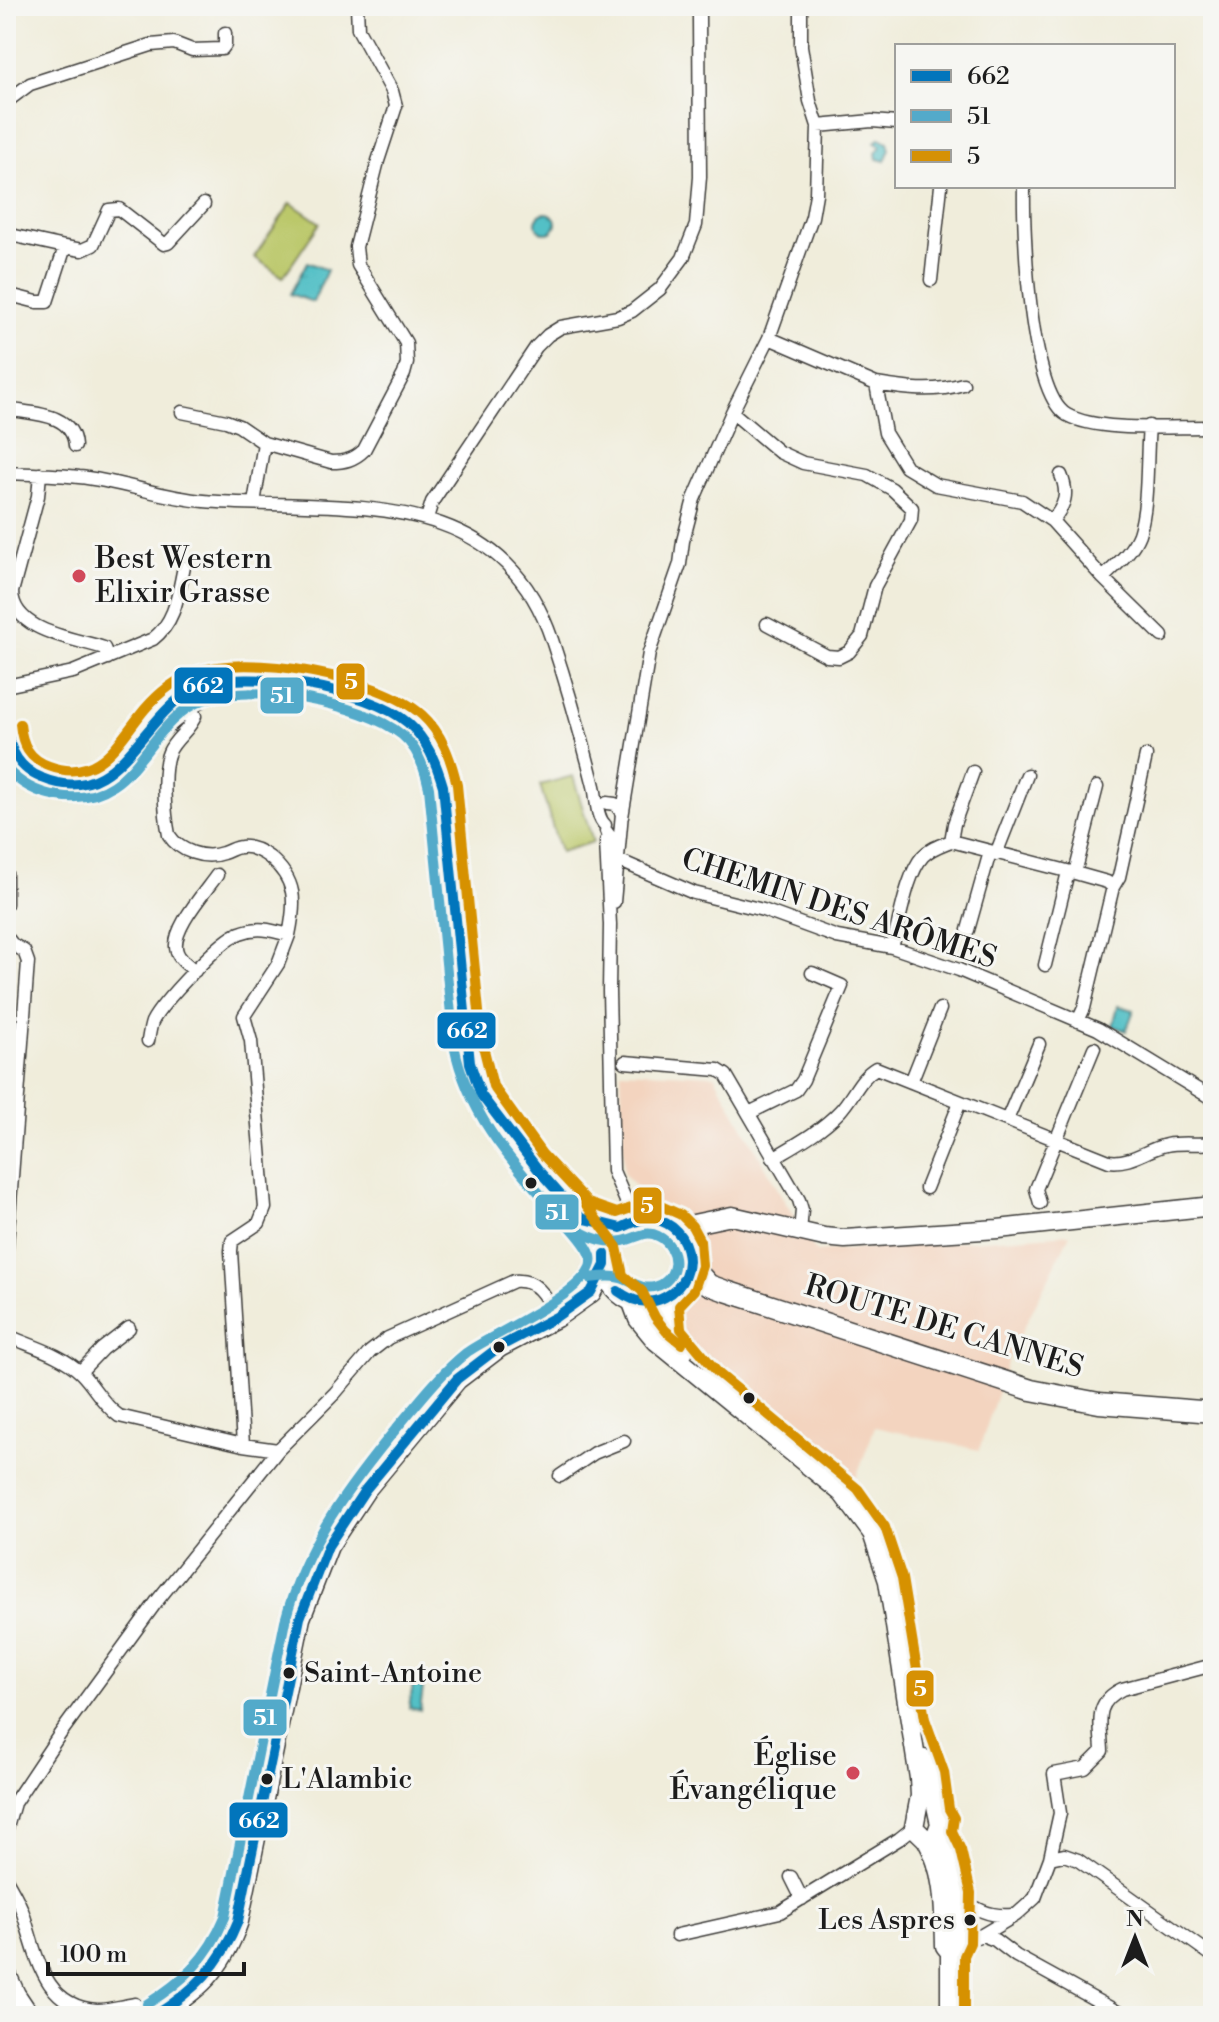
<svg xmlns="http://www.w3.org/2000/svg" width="1219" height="2022" viewBox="0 0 1219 2022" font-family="'Libre Bodoni',serif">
<defs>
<pattern id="water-ripples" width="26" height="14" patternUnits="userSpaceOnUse" patternTransform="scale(2)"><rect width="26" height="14" fill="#52c0c6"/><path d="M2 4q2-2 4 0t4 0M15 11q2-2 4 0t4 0" fill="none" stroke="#47a4aa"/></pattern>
</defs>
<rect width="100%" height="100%" fill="#f6f6f2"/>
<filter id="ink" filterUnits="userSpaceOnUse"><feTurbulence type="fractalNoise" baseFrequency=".0125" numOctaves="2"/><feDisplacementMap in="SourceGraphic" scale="16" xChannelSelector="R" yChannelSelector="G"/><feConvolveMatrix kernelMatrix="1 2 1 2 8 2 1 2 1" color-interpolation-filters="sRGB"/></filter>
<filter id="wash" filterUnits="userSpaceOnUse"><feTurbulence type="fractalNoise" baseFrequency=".006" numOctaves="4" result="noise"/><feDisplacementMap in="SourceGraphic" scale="32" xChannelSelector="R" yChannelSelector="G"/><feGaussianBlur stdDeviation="1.8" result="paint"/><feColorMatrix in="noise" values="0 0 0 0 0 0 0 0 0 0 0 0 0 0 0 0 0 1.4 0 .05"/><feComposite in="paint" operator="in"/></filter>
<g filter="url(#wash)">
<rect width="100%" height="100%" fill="#f0eddb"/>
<path fill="#f3d4bf" d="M621,1071L714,1075L784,1200L816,1252L1070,1234L1008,1360L979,1450L875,1427L854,1483L706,1365L672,1324L703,1256L680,1209L650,1201L624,1174Z"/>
<path fill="#bbc86a" stroke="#6c7243" stroke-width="2" d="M291,203L320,223L283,277L254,257Z
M573,776L593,842L560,852L540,785Z"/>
<path fill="url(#water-ripples)" stroke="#376e71" stroke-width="2" d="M880,138L888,142L890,149L885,161L877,159L876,153L881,146L875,142Z
M536 223a10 10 0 1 1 20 0a10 10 0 1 1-20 0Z
M307,262L327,270L313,302L290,294Z
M1118,1006L1134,1010L1126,1031L1113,1026Z
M413,1684L423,1688L420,1710L409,1708Z"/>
</g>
<g filter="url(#ink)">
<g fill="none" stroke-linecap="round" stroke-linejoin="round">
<g stroke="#3c3b39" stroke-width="15">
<path id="street" d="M6,102L30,84L151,45L174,43L192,50L222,49L225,45V33
M818,126L872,121L897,123
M1024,186C1023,229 1029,394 1067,415C1100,433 1175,426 1213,427
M6,234L65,247
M931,280L941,186
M6,294L37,302H47L65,247L82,250L93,245L109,210L119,209L164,244L168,243L204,204
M769,338L876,384L885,433L906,467L936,485L1022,501L1052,521L1103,578L1162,636
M876,384C906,389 933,393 963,384
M6,409C32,414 73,412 75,446
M182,412L226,421L239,426L264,443L331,462C344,462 354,460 364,450L404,374L407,363L406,343L358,265L356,247L378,161L396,106L392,91L358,29L357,6
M732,412L779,452L803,463L867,475L892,489L912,508L911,520L875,586L862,636L849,652L839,657L827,656L767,624
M6,473C30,474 55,474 79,477C121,481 162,498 204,501C336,512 498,480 552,640C568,688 582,738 594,786C597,799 596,817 605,825
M40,474L38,496L12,592C13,632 74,638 104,648L108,658
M254,503L264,443
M427,518L432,502L536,347L548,335L561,327L618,317L632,311L660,289L683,258L696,225L700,177L699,16L696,6
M1052,521C1065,505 1069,494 1061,475
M1103,578C1116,565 1132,552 1139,534C1149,503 1146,459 1149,426
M6,686L73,672L153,639C176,621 178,594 184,567
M191,708L195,716C190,730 175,738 169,752C161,770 165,815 169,835C179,851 204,860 223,853C230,851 234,847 241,847C251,846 261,851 269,857C297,880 296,902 289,935
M144,732L165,729L200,702L203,696L202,685
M607,803L615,804L622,813L614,902
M622,817L649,653L680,564L683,541L694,499L732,412L769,338L812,217L816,194L818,126L810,101L801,46V6
M606,831L612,839L618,860L694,893L763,910L837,937L892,947L959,970L1098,1029L1213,1099
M606,841L610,925L609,991L613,1171L626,1201L649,1219
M951,841L954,824L973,772
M996,854L1027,775
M6,873V904
M1075,873L1097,787
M968,930L990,852
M6,936L12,944L24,951L28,962L6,1257
M892,947C900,922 906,875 923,856C931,848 941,845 951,841L1075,873L1107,882L1113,887
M1045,965L1068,872
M195,971C189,966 179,959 177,952C169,931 206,891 217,875
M1078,1021L1084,1008L1113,887L1119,877L1146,756
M148,1041C149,1035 150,1028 152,1022C161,1004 221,939 240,933C258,926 271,930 289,935L278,964L244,1016L251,1041L265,1208L259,1223L232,1241L231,1251L243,1445
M625,1062L718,1070L726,1075L799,1200L802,1210L800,1232
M911,1082L940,1009
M749,1113L796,1090L803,1080L842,986L812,973
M1007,1120L1039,1044
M773,1158C797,1144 821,1131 840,1111C854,1096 859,1078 876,1068L1109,1161C1131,1164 1145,1150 1166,1145C1181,1142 1197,1145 1213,1143
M926,1188L960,1102
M626,1201V1224
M1040,1203L1036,1189L1094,1048
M6,1335C30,1346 62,1354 81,1373C95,1387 102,1404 119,1416L243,1445L278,1450
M80,1372L102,1349L129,1328
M560,1476L594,1453L624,1441
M6,1831L14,1803L60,1734L157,1601L278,1450L335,1393L370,1352L388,1338L514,1281C539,1279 546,1298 556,1317
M1050,1858L1064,1855L1078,1860L1213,1956
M791,1877L802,1899
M6,1879C12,1890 19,1901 23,1913C37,1955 43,2007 97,2010C109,2010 123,2006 135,2004
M957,1896C976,1909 988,1917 1012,1915
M949,1931L971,1939L982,1935L995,1940L1016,1956L1125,2016
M677,1935L780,1912L899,1839L914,1827
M982,1935L1016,1915L1035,1898L1050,1858L1060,1813L1054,1774L1085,1768L1102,1751C1101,1723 1093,1703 1122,1689L1213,1665"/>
</g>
<g stroke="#3c3b39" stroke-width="21">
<path id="secondary" d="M674,1228L732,1216L824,1237L845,1239L998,1229L1213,1206
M687,1246L698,1224
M665,1299C665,1326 666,1332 683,1353
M631,1300L638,1319L656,1341L842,1493L872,1533L888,1581L919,1778L920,1796L914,1827C918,1833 923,1835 927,1841C945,1872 944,1911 945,1946L950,1952V2016
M924,1759C932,1781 935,1803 940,1824L937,1832
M937,1832C954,1868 961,1903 955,1943"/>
</g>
<g stroke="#3c3b39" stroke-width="23">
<path id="primary" d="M6,744C16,762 32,777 52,781C102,793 118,766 145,731C159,712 178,695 200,686C241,668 378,692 410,723C429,740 438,762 443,786L468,1044C477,1118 538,1163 581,1218C590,1229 597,1242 605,1254
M605 1261a42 42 0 1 1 84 0a42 42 0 1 1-84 0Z
M689,1263L709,1285L726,1291L1031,1390L1099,1403L1213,1412
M154,2016C198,1990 221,1970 238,1921L300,1618L328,1546L365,1490L457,1379L499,1347L556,1317L591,1292L605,1265"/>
</g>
<g stroke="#3c3b39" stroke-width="25">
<path id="highway" d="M6,1977L14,1995L28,2016"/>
</g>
<use href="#street" stroke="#fff" stroke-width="12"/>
<use href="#secondary" stroke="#fff" stroke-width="18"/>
<use href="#primary" stroke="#fff" stroke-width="20"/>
<use href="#highway" stroke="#fff" stroke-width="22"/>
<g stroke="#f6f6f2" stroke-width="16">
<path id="bus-1" d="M6,726C9,750 19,769 42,778C121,811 140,712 198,687C246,667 369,689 408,723C427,740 436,762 443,786L470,1063L481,1095L540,1172L581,1218L621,1228
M618,1291C633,1302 648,1306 665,1297C705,1277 689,1216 645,1219C637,1220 628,1225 621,1228
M154,2016C194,1991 221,1965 238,1921L300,1618L328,1546L365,1490L457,1379L499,1347L556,1317L591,1292L605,1265V1254"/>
</g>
<g stroke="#f6f6f2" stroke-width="16">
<path id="bus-2" d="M6,768C20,784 37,793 58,796C138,809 143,723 203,700C249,682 364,703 402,735C418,748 425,769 429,788L454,1045C467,1110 506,1156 549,1204C560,1216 586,1240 591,1256C600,1289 489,1335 466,1353C441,1373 421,1399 400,1424C349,1486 306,1542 285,1621L225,1917C208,1958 184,1981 147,2004
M554,1208C571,1228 595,1245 623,1241C636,1239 645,1229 658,1236C681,1247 680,1281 654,1287C641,1290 632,1281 620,1278C610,1275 599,1277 589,1278"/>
</g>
<g stroke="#f6f6f2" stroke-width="16">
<path id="bus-3" d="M20,724C22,745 29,759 49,766C99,785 119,740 145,709C158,694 175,680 194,673C246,652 380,677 422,715C442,733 451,759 457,785L482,1042L493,1086L542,1154L588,1203L617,1213L640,1205L661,1206L681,1215L692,1226L700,1241L702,1266L694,1290L679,1306L681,1329L718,1373L858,1489L885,1527L902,1578L925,1719L944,1772L949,1809L954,1818L952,1831L961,1850L971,1893L970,1943L964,1956V2016
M578,1194L617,1247L623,1275L642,1291L655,1317L666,1331L682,1344"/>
</g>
<use href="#bus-1" stroke="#0275bc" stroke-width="10"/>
<use href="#bus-2" stroke="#53aaca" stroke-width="10"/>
<use href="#bus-3" stroke="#d69104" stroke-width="10"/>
</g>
</g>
<g fill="#d1495b" stroke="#f6f6f2" stroke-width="3">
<circle cx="79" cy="576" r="8"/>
<circle cx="853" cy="1773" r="8"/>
</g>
<g fill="#1c1c1c" stroke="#f6f6f2" stroke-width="3">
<circle cx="531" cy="1183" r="7"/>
<circle cx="499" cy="1347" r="7"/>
<circle cx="749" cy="1398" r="7"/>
<circle cx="289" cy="1673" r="7"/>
<circle cx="267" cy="1779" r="7"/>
<circle cx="970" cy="1920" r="7"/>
</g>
<g text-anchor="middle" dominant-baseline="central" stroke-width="6" stroke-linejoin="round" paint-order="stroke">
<g font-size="28" fill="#1c1c1c" stroke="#f6f6f2" text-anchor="start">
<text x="304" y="1673">Saint-Antoine</text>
<text x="282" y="1779">L'Alambic</text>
<text x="955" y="1920" text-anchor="end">Les Aspres</text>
</g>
<g font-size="30" fill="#1c1c1c" stroke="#f6f6f2" text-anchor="start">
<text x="95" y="559">Best Western<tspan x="95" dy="34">Elixir Grasse</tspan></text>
<text x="837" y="1756" text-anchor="end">Église<tspan x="837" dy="34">Évangélique</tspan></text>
</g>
<g font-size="30" fill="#1c1c1c" stroke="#f6f6f2">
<text transform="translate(839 909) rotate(18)">CHEMIN DES ARÔMES</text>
<text transform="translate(944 1327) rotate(17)">ROUTE DE CANNES</text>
</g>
</g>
<g stroke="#f6f6f2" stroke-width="3">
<rect x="335" y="662" width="31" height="39" rx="8" fill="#d69104"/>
<rect x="173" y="666" width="61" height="39" rx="8" fill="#0275bc"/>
<rect x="259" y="676" width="46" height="39" rx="8" fill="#53aaca"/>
<rect x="436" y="1011" width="61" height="39" rx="8" fill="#0275bc"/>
<rect x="632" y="1186" width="31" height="39" rx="8" fill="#d69104"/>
<rect x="534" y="1193" width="46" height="38" rx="8" fill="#53aaca"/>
<rect x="905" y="1669" width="30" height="39" rx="8" fill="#d69104"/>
<rect x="242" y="1698" width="46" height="39" rx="8" fill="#53aaca"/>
<rect x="228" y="1801" width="61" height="38" rx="8" fill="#0275bc"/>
</g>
<g font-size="22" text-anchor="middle" font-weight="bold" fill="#fff">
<text x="351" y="689">5</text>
<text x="203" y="693">662</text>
<text x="282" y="703">51</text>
<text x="467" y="1038">662</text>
<text x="647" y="1213">5</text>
<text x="557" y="1220">51</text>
<text x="920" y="1696">5</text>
<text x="265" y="1725">51</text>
<text x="259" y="1828">662</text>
</g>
<rect width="1219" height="2022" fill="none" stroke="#f6f6f2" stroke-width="32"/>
<rect x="895" y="44" width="280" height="144" fill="#f6f6f2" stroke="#9f9f9c" stroke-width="2"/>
<rect x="911" y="70" width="40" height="12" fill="#0275bc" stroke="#9f9f9c" stroke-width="2"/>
<text x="967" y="84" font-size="24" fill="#1c1c1c">662</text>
<rect x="911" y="110" width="40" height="12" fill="#53aaca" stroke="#9f9f9c" stroke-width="2"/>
<text x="967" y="124" font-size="24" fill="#1c1c1c">51</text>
<rect x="911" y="150" width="40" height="12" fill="#d69104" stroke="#9f9f9c" stroke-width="2"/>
<text x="967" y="164" font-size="24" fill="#1c1c1c">5</text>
<g transform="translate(1135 1938)" stroke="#f6f6f2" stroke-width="6" paint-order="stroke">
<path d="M0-6L14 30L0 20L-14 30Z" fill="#1c1c1c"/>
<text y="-12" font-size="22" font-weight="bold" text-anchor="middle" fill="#1c1c1c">N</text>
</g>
<path d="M48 1962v12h196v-12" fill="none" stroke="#1c1c1c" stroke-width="4"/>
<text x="60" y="1962" font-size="24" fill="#1c1c1c" stroke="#f6f6f2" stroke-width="6" paint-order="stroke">100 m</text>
</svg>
